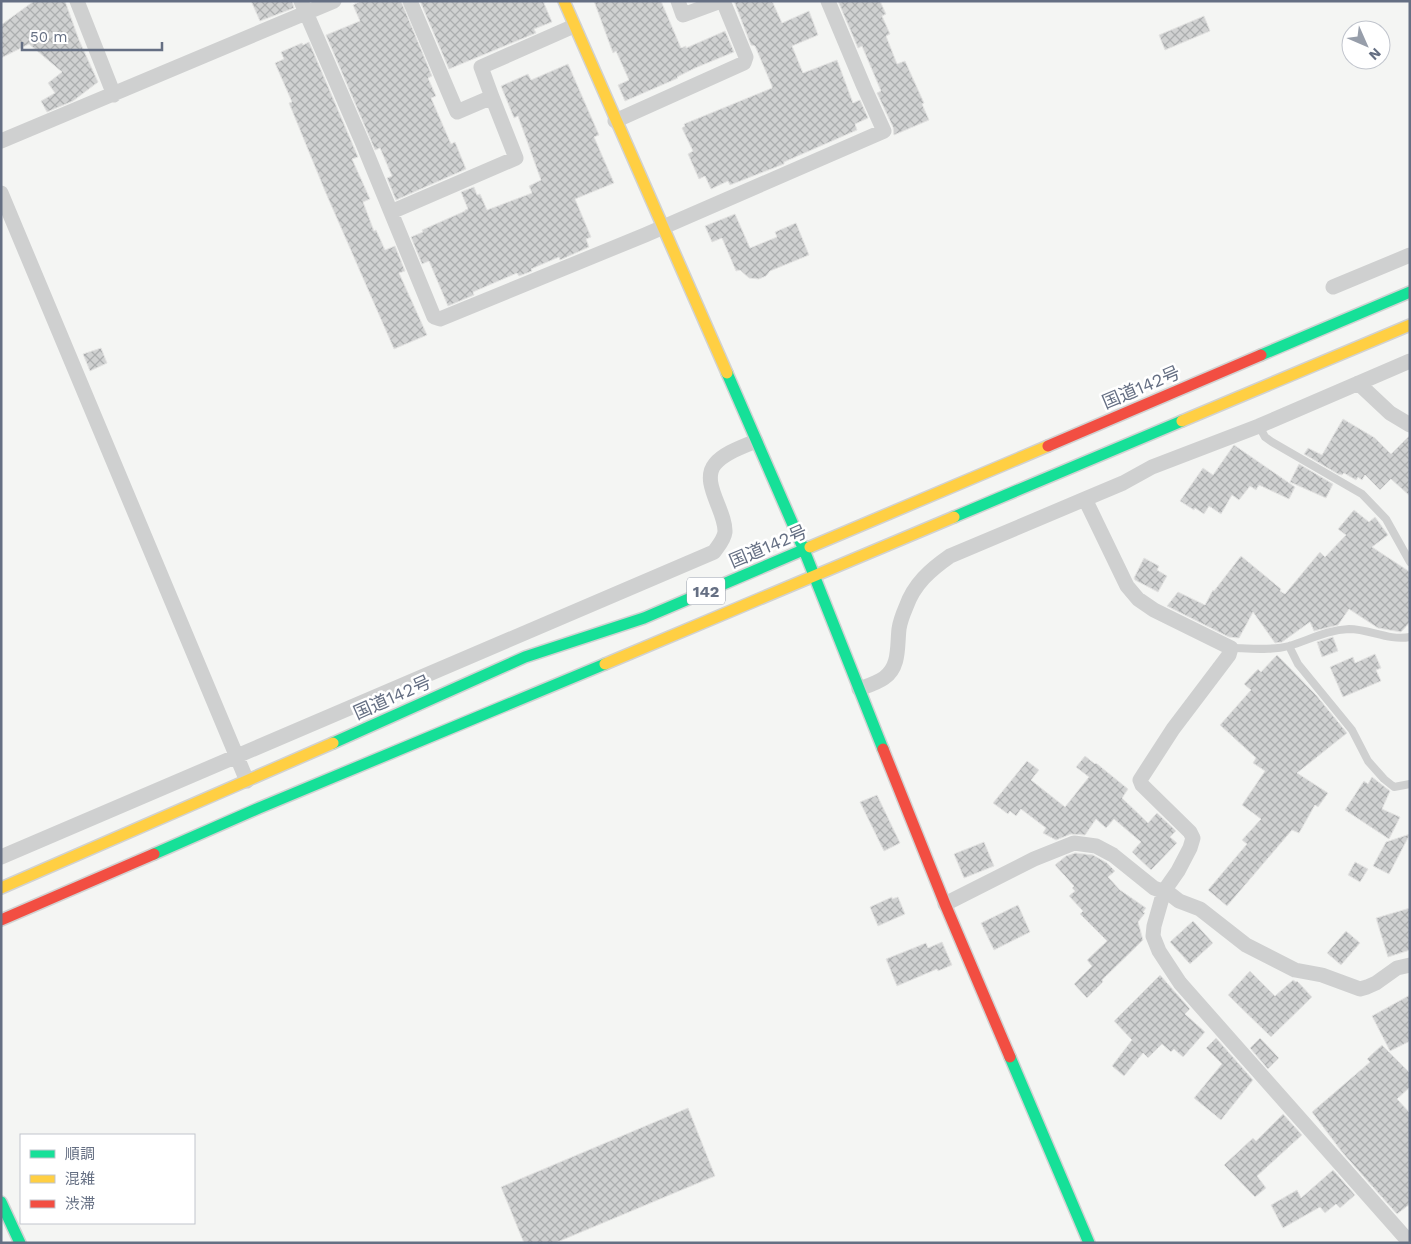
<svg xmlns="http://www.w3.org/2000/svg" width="1411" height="1244" viewBox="0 0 1411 1244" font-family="'Work Sans','Noto Sans JP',sans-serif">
<defs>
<pattern id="building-cross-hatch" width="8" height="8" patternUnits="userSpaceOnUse" patternTransform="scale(1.25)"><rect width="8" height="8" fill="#d0d1d1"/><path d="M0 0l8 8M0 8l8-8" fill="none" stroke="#acaeaf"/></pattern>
</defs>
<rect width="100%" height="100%" fill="#f4f5f3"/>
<path fill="url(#building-cross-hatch)" stroke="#e4e4e3" d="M34,1H65L79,40L98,82L73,101L47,112L41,101L55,93L48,83L62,72L29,44L1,58V25Z
M251,1H292L294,8L260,21Z
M361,1H401L432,76L428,78L436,96L431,98L451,144L455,142L466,169L396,200L387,178L392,176L380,148L375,150L326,35L360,21L353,5Z
M420,1H543L552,22L534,29L536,33L449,69Z
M594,1H661L681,48L686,46V48L725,31L734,52L695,68L677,77L678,78L625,101L618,85L629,80L616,51L613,53Z
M734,1H772L782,23L809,11L818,35L792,46L803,73L837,60L853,103L860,100L868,118L855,124L857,130L784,162V164L730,185L728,181L711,189L705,176L699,179L688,154L693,151L682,128L685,126L684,124L772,88V86L755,46L751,45Z
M838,1H880L886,14L882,16L890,34L886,36L897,64L905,61L924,103L922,104L929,120L894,135L893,127L877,93L881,91L862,46L858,48Z
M1204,16L1210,31L1165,50L1159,35Z
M309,42L358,157L352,159L370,199L363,202L374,231L376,230L385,250L395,246L405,271L399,273L427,335L394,349L325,191L289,103L292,102L275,63L284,59L281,52L302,43L303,45Z
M568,64L599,135L594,137L614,183L575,199L591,237L586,239L589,247L560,260L559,257L531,269L532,271L519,276L517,273L473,292L474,295L448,306L429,261L422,264L411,237L423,232L422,230L465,211V210L468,209L461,192L474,187L477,195L480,194L487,210L532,193L529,186L541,180L518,116L514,118L501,86L528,74L531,80Z
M735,214L750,248L777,237L775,232L796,223L809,255L770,271L766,276L759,279L749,278L740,270L736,271L722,238L712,242L705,226Z
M101,348L107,363L90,371L83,354Z
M1343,419L1375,438L1391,454L1410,435V496L1391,479L1380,490L1365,475L1362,480L1358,477L1356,480L1344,473L1342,475L1338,474L1304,454L1308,448L1322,455Z
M1234,445L1295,487L1289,499L1259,485L1256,490L1250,486L1239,500L1232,495L1221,514L1209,506L1204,514L1195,508L1194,510L1180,501L1203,468L1213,475Z
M1299,464L1333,484L1326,498L1290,482Z
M1354,510L1369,522L1375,517L1388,535L1372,547L1410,572V622L1401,632L1378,628L1349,609L1338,625L1314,631L1310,622L1282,642L1275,643L1253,612L1239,638L1229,637L1167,606L1178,592L1205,605L1213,590L1214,591L1241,556L1281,589L1280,591L1285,594L1320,552L1325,557L1346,535L1338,529Z
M1144,558L1159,566L1157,570L1167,576L1158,592L1135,580L1134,578Z
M1333,637L1338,651L1322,657L1317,642Z
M1375,654L1381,668L1376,670L1381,681L1343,697L1330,667L1353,657L1355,663Z
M1277,655L1316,695L1347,733L1297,773L1328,793L1318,807L1315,805L1299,833L1292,830L1227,906L1208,890L1247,844L1242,840L1261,819L1242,805L1265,771L1253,763L1256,758L1220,725L1251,690L1244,684L1258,669L1261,672Z
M1085,756L1095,764L1096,763L1128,789L1122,798L1148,823L1157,813L1176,831L1170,837L1177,843L1151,870L1132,852L1141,842L1114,819L1106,828L1096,819L1085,835L1071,834L1056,840L1043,833L1046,828L1021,809L1016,816L1010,811L1008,814L993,803L1027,761L1039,770L1031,780L1065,807L1089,777L1076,767Z
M1372,777L1390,791L1382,809L1400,817L1389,839L1345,810L1364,781L1368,784Z
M877,795L900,843L884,851L860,802Z
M1410,834L1389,874L1373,866L1386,842Z
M984,842L994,866L964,878L954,854Z
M1075,853L1093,855L1107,863L1115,871L1108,877L1120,890L1146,908L1143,912L1145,913L1138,922L1143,940L1102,980L1103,982L1087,998L1074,984L1092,966L1087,960L1107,941L1080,914L1083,911L1069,896L1075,891L1072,888L1074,886L1055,865L1066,856Z
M1355,862L1368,869L1360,882L1348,875Z
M892,897V899L898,897L905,914L878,926L870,907Z
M1018,905L1030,932L994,950L981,923Z
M1410,908V950L1388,957L1376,918Z
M1193,921L1213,943L1190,964L1170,942Z
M1346,931L1360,943L1341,965L1327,953Z
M942,942L952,965L938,971L937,969L897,986L886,959L926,943L928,948Z
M1250,971L1275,996L1293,980L1296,982L1297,981L1312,997L1271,1037L1228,995Z
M1160,975L1190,1009L1185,1014L1205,1032L1183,1057L1174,1049L1171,1052L1162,1044L1148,1058L1143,1053L1124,1076L1112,1066L1132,1040L1114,1021Z
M1410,995V1041L1390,1051L1372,1016Z
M1216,1038L1253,1080L1221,1120L1194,1098L1222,1064L1206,1048Z
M1260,1038L1279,1058L1268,1069L1250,1048Z
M1382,1045L1410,1073V1087L1397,1099L1410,1113V1204L1397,1214L1342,1152L1312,1112L1370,1062L1367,1059Z
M688,1108L715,1176L555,1243H524L501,1187Z
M1283,1114L1302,1135L1257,1176L1266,1188L1255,1197L1224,1165L1253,1138L1256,1141Z
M1333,1170L1355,1195L1340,1208L1336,1204L1325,1213L1320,1207L1283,1228L1271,1205L1297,1190L1301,1198Z"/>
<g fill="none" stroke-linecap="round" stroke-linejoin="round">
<g stroke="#d1d2d2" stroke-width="14">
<path id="fast" d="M1261,355L1410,292
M727,373L804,550L883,749
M954,517L1182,421
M333,743L525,657L644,618L810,547
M154,854L259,808L605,664
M1010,1057L1089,1243
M1,1202L20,1243"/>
</g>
<g stroke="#d1d2d2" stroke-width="14">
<path id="slow" d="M564,1L727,373
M1182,421L1410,325
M810,547L1048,446
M605,664L954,517
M1,888L333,743"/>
</g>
<g stroke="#d1d2d2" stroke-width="14">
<path id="jam" d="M1048,446L1261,355
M883,749L945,904L1010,1057
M1,920L154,854"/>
</g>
<path stroke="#cfd0d0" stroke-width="8" d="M1259,426L1265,437L1272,442L1362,494L1386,519L1410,562
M1289,646L1298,664L1352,730L1368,761L1384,779L1394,787L1410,784
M1231,648C1250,648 1271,651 1289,646C1309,640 1327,630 1349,629C1370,629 1388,641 1410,637"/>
<path stroke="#cfd0d0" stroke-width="15" d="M77,1L114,95
M301,1L363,144L434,317L440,319L645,235L884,131L864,87L828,1
M678,1L683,15L721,1
M492,97L481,67L574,26
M615,121L744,63L746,57L723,1
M1,141L334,1
M1,193L247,781
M391,212L516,158L492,97L457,112L410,1
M1333,287L1410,255
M1358,383L1390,413L1410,425
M1085,499L1123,483L1152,467L1259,426L1410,361
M859,689C867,686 877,683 884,678C900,667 897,646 899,629C900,622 903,614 906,607C914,584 930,570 950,556L1085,499L1127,586L1138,599L1154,610L1231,648L1229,655L1173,729L1140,780L1142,785L1190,832L1193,838L1190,848L1178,871L1164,891L1154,926L1153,936L1159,951L1180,983L1410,1243
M1,857L714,552C718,546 724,540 725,532C726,511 700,482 715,464C724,453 742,447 756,441
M945,904L1034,859L1074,843L1096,846L1113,855L1154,888L1170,894L1179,901L1200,909L1246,945L1295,970L1322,975L1360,989L1367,987L1376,983L1397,968L1410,965"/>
<use href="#fast" stroke="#16e098" stroke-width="11"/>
<use href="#slow" stroke="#ffcf43" stroke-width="11"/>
<use href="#jam" stroke="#f24e42" stroke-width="11"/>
</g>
<g text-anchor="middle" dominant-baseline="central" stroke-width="5" stroke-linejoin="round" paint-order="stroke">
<rect fill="#fff" stroke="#939aa8" stroke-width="1" x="687" y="577.5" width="38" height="27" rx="4"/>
<g font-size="16" font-weight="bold" fill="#656f83">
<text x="706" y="591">142</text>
</g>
<g font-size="18" fill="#656f83" stroke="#fff">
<text transform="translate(1141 387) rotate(-23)">国道142号</text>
<text transform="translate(768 546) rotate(-23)">国道142号</text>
<text transform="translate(392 697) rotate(-24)">国道142号</text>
</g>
</g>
<rect width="1411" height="1244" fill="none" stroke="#656f83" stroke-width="5"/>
<rect x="20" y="1134" width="175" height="90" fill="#ffffff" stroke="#c1c5cd"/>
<rect x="30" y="1150" width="25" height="8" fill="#16e098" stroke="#c1c5cd"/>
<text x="65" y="1159" font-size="15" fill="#656f83">順調</text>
<rect x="30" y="1175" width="25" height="8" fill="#ffcf43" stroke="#c1c5cd"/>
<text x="65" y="1184" font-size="15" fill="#656f83">混雑</text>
<rect x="30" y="1200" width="25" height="8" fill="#f24e42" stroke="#c1c5cd"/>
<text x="65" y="1209" font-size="15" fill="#656f83">渋滞</text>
<g transform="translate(1366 45) rotate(135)"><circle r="24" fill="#ffffff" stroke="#c1c5cd"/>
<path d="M0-4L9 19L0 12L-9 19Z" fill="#979eaa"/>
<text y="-8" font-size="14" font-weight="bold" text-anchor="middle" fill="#656f83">N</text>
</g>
<path d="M22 42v8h140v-8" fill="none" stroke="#656f83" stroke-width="2.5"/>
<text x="30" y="42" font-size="15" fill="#656f83" stroke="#ffffff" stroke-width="4" paint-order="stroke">50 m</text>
</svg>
